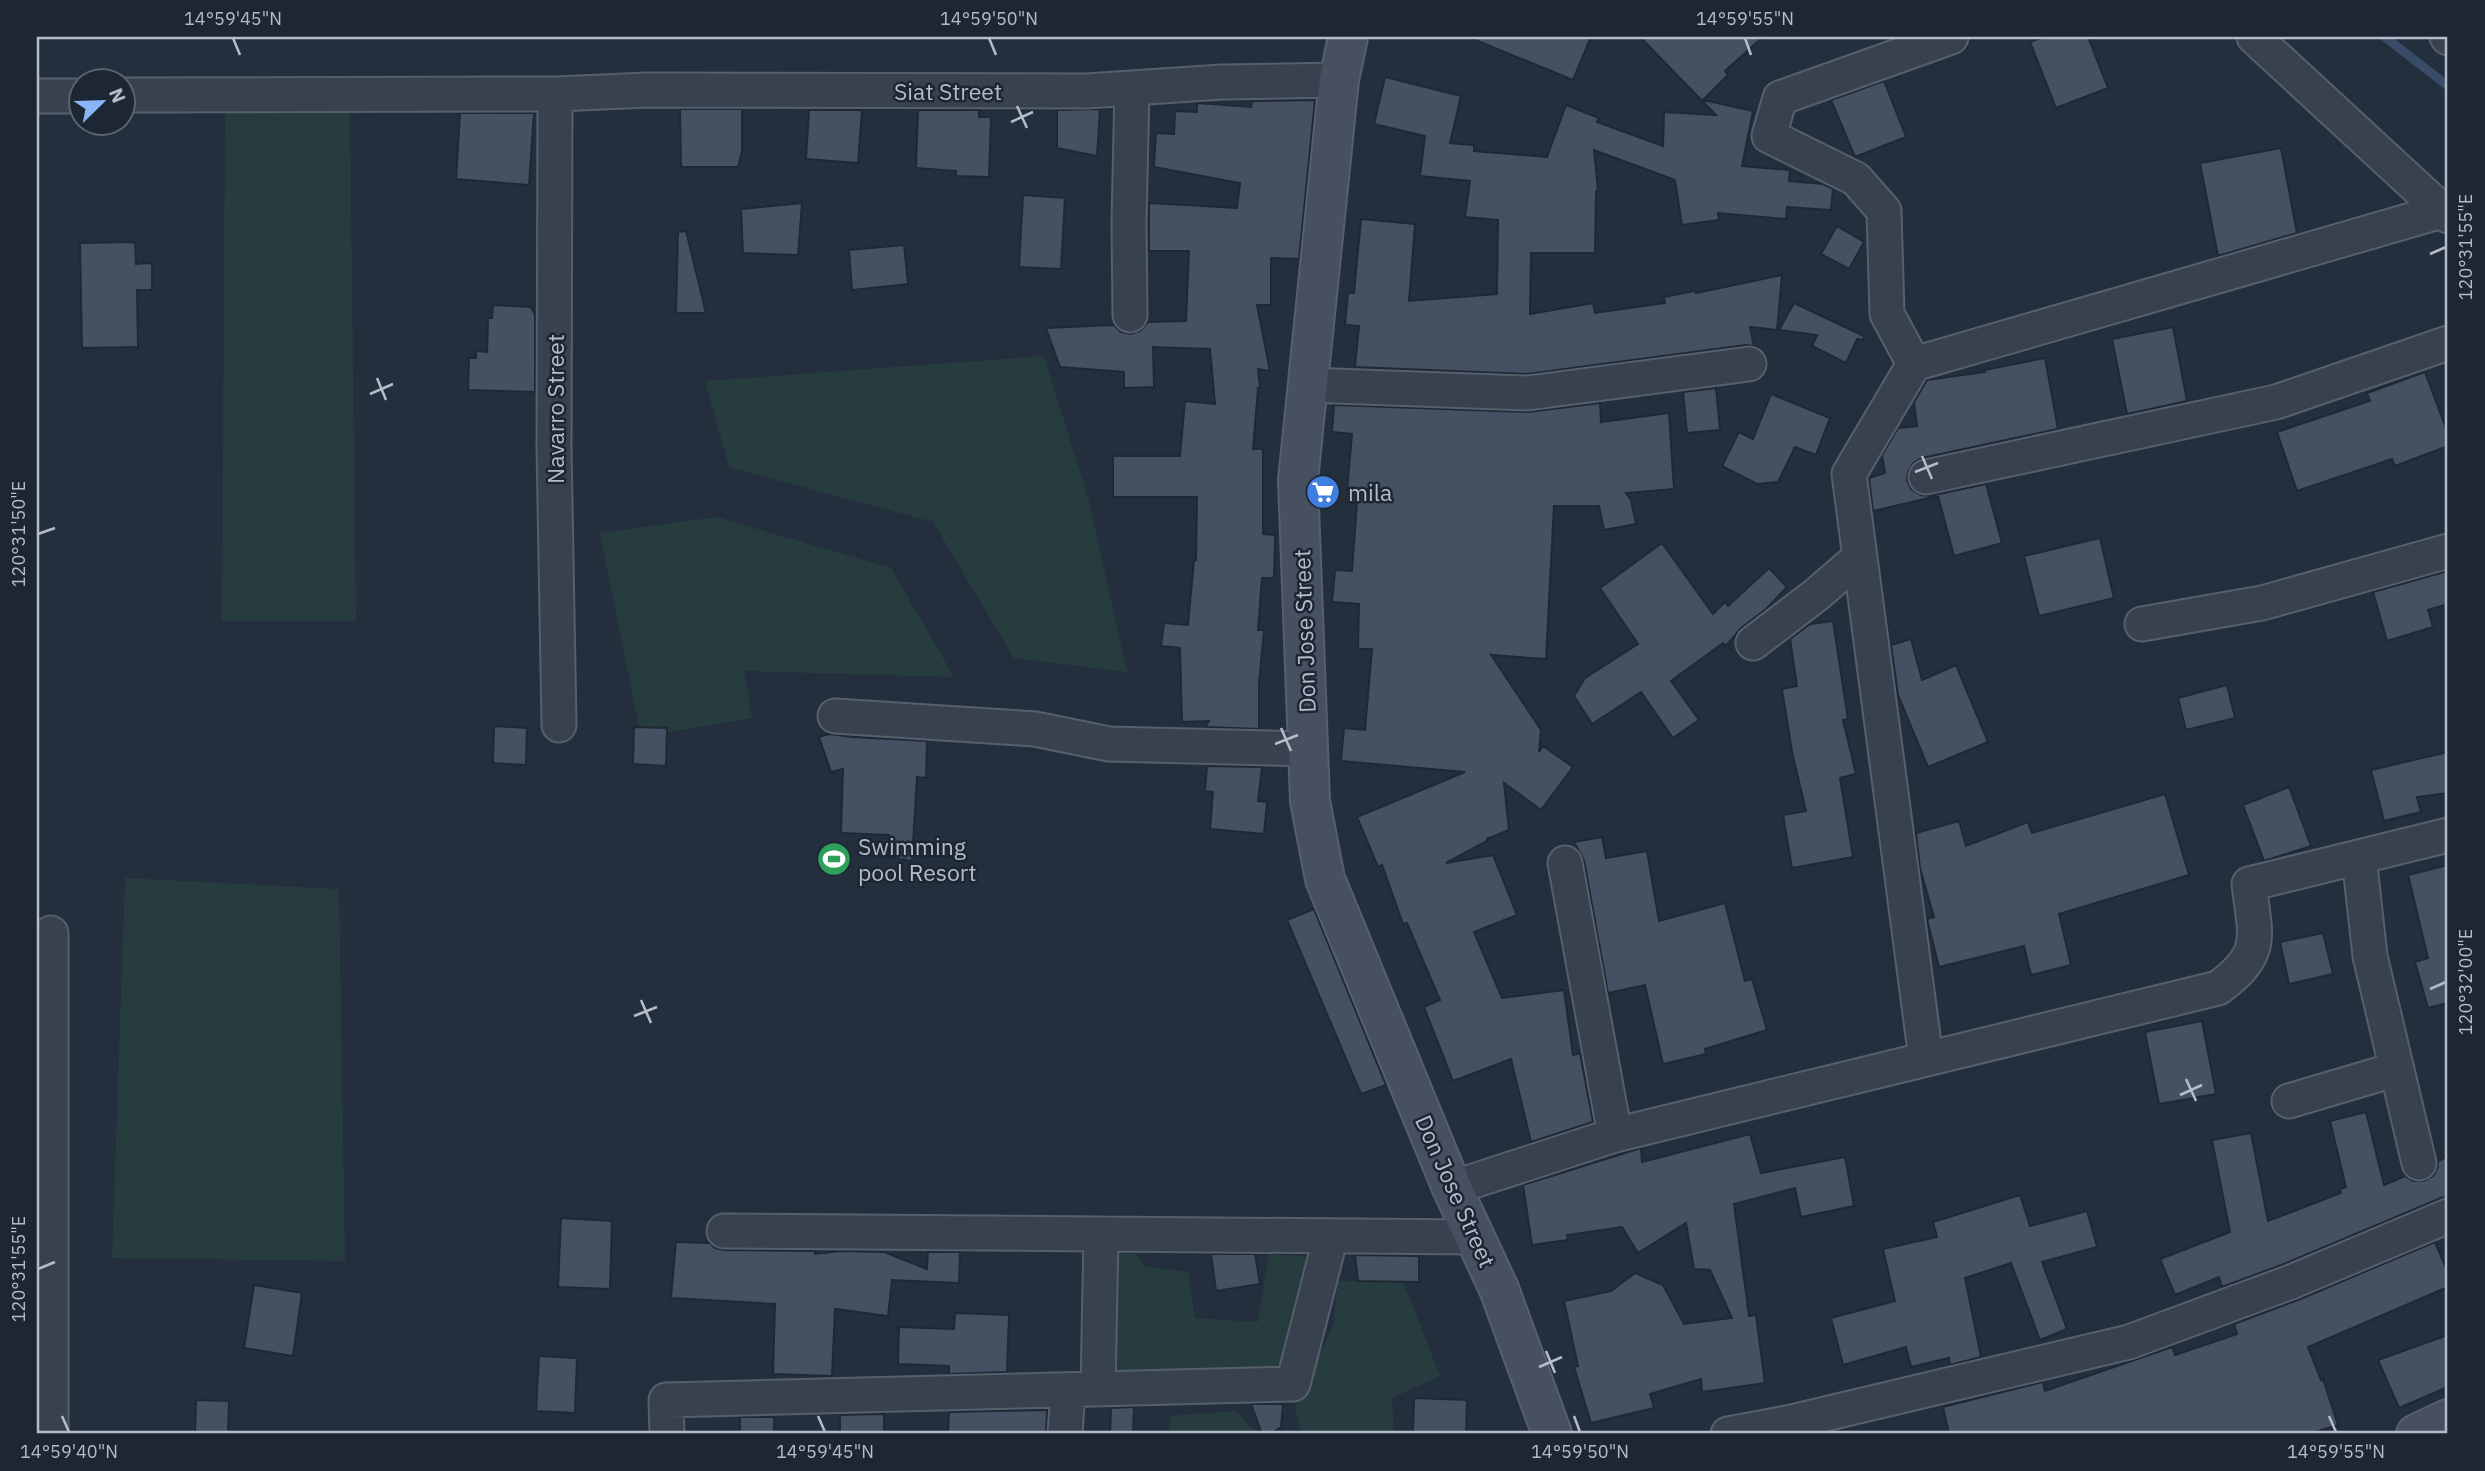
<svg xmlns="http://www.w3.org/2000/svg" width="2485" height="1471" viewBox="0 0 2485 1471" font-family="'IBM Plex Sans',sans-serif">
<rect width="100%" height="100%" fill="#242f3e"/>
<path fill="#263c3f" d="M225,111L350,112L356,621H222Z
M1044,356L1089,501L1127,672L1014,658L933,522L729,467L705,381Z
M717,517L891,568L954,677L744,671L752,718L641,737L600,533Z
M125,878L339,889L345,1261L112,1258Z
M1108,1253L1137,1254L1143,1266L1188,1272L1195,1318L1258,1322L1269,1254L1316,1257L1282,1376L1111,1374Z
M1338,1281H1403L1440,1376L1392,1398L1394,1434H1301L1295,1407L1333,1326Z
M1235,1411L1258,1434H1169L1170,1416Z"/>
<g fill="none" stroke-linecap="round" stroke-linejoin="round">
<path stroke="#394c67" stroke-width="9" d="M2385,37L2448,86"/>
</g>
<path fill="#455162" stroke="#1f2835" stroke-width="2" d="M1468,37H1591L1573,80Z
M1640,37H1763L1725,71L1728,75L1703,100L1753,111L1742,166L1790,170L1789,181L1823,184L1833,189L1831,210L1787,207L1786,219L1718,213L1719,220L1682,225L1675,180L1594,150L1598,191H1596L1595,253H1531L1530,314L1593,303L1595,313L1665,303L1664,297L1695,291L1696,293L1782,275L1777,330L1750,327L1754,346L1746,345L1527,374L1355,367L1359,326L1345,325L1348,293H1354L1361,219L1415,224L1409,301L1497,294L1498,220L1465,217L1470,181L1420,176L1425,136L1374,124L1385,77L1461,96L1450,143L1474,145V151L1547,157L1566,105L1599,118L1597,122L1663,146L1664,112L1716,115Z
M2044,37H2088L2108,88L2056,108L2030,42Z
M1884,81L1906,137L1855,157L1831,100Z
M1315,100L1299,259L1271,258V305H1257L1270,371L1258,369L1260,388H1258L1253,449H1263V534L1275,535L1274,578H1262L1258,630H1264L1259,684V729L1205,727L1209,721L1182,722L1180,648L1161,646L1164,623L1188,625L1194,560H1196L1197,497H1113V456H1180L1185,401L1215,404L1210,349L1153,347L1154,387L1124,388V372L1060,367L1046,328L1114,325L1121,332L1131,334L1140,331L1148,322L1186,321L1189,251H1149V203L1237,208L1240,183L1154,167L1156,133L1174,134L1175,111L1197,112V103L1251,107L1252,101Z
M680,109H742V151L738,167H681Z
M1100,109L1097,156L1057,148V110Z
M809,110H862L858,163L806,159Z
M918,110H979V117H991L989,177L956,176V171L916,168Z
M460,113H534L529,185L456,179Z
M2281,148L2297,233L2218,256L2200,163Z
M1023,195L1065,198L1061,269L1019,267Z
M802,203L798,255L743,253L741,209Z
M1837,226L1864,242L1849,269L1821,254Z
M686,231L706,313H676L678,232Z
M135,242L136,264L152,263V290H137L138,347L82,348L80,243Z
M904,245L908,284L852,290L849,250Z
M1794,303L1864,336L1863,340L1857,339L1846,363L1812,346L1817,335L1779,330Z
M493,305L531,307L535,315V392L468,390L469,358H476V351L487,352L488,318H492Z
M2173,327L2187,401L2127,414L2112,339Z
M2045,358L2058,429L1922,458L1913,463L1908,472L1907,480L1911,489L1921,495L1930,496L1986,484L2002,543L1954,556L1938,496L1873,511L1869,478L1885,473L1882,455L1898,428L1917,426L1914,402L1927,380L1985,372L1984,370Z
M2425,372L2448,434V446L2395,466L2392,459L2297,491L2277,432L2370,401L2367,393Z
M1716,388L1720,430L1687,433L1683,392Z
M1771,394L1830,418L1816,455L1795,447L1778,482L1757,484L1722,466L1739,432L1753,439Z
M1600,403L1601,422L1669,413L1674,489L1626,493L1631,500L1636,524L1604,530L1599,506H1554L1546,659L1491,655L1541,730L1539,752L1543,746L1573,767L1541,810L1504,783L1509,830L1487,839V841L1446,863L1493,855L1517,915L1474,932L1502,998L1564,990L1573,1055L1580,1053L1593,1122L1531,1142L1511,1059L1453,1081L1424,1007L1440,1000L1407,923L1403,924L1382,865L1378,867L1357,817L1465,772L1341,761L1344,728L1365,730L1372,649H1358L1359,604L1332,602L1335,570L1352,571L1357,503L1346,502L1352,434L1332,432L1334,405L1528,412Z
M2100,538L2114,598L2039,616L2024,556Z
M1662,543L1713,614L1725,602L1728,606L1769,568L1787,587L1766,609L1741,628L1726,646L1723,643L1671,681L1699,720L1673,738L1641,692L1592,724L1574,696L1585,678L1638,644L1600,588Z
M2448,571V604L2428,610L2433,627L2387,641L2373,592Z
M1833,621L1848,719L1843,720L1856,774L1840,778L1853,857L1792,868L1783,815L1806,811L1792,752L1782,689L1797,686L1790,639L1810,624Z
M1911,639L1922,680L1956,665L1988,742L1928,767L1898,695L1891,645Z
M2227,685L2235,718L2186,730L2178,698Z
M494,726L527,728L526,765L493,763Z
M634,727L667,728L666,766L633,764Z
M829,734L853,737L927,741L926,778L917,777L912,861L888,857L889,835L841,833L843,769L831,772L819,737Z
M2448,752V793L2417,797L2421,812L2384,821L2371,770Z
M1207,766L1262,767L1258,801L1267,802L1264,834L1210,829L1213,792L1205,791Z
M2289,787L2311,846L2264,861L2243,805Z
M2165,794L2189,875L2059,914L2071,965L2031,975L2024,946L1939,967L1927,919L1934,917L1920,868L1916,833L1959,821L1966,846L2028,822L2032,833Z
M1602,837L1606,858L1647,851L1659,921L1725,903L1745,981L1752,979L1767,1030L1705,1049L1706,1054L1663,1064L1645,985L1608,993L1584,860L1574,842Z
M2448,865V1003L2428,1008L2415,962L2428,958L2408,875Z
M1314,909L1386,1085L1361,1094L1287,920Z
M2323,933L2333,974L2289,984L2280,942Z
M2202,1021L2216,1094L2159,1104L2145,1032Z
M2366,1112L2384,1185L2405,1176L2413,1181H2424L2433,1176L2437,1169L2438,1161L2448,1156V1197L2441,1198L2284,1264L2222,1287L2219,1277L2175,1295L2160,1259L2230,1232L2212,1140L2251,1133L2268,1221L2341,1193L2340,1189L2346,1187L2330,1121Z
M1750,1134L1761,1173L1845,1157L1854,1206L1801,1217L1795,1188L1734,1204L1749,1316L1756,1315L1765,1383L1702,1392L1701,1379L1650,1394L1654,1408L1591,1423L1574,1367L1578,1366L1564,1301L1611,1291L1635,1273L1663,1285L1684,1324L1732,1318L1710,1270L1694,1269L1686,1223L1638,1253L1622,1227L1567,1235L1568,1240L1532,1245L1523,1185L1641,1148L1642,1162Z
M2020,1195L2030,1226L2087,1211L2097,1247L2042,1262L2067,1329L2040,1340L2011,1263L1965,1278L1981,1357L1950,1365L1949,1358L1911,1367L1906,1347L1843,1365L1831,1318L1895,1301L1883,1249L1937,1237L1933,1222Z
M561,1218L612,1221L610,1289L558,1287Z
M676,1242L710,1243L715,1248L724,1250L815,1251V1254L841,1251L884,1252L927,1269L928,1252H960L959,1283L892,1280L888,1316L835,1309L832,1376L773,1374L775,1304L671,1298Z
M2435,1242L2448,1273V1287L2308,1347L2321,1380L2323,1379L2338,1425L2309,1434H1949L1943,1407L2043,1382L2045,1391L2172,1347L2175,1355L2237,1334L2234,1324L2298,1300Z
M1211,1254H1255L1260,1284L1216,1291Z
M1355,1255L1419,1256V1282L1358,1281Z
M254,1285L302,1293L293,1356L244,1348Z
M955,1313L1009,1315L1007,1372L949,1374V1366L898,1364L899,1327L954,1329Z
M2448,1335V1387L2399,1408L2378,1360Z
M539,1356L577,1358L575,1413L536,1411Z
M1414,1398L1467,1400L1466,1434H1413Z
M196,1400L229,1401L228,1434H195Z
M1251,1404H1283L1281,1427L1271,1434H1262Z
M1134,1407L1133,1434H1110L1111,1408Z
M1047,1410L1046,1434H948L949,1412Z
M884,1414V1434H840V1415Z
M740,1417H774V1434H740Z"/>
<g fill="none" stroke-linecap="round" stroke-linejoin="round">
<g stroke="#565f6c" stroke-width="37">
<path id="street" d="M2254,37L2448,216
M2447,37L2448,38
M557,94L555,102L554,446L559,725
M122,95L557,94L647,90L1087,91L1222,82L1339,80
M37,96H80
M1130,315L1129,222L1132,88
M1914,364L1887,314L1884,211L1856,179L1769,136L1780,98L1951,37
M1308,385L1528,393L1749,364
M1926,477L2276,402L2448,343
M2142,624L2262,603L2448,551
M1753,643L1816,595L1860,557
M835,716L1035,729L1109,744L1308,749
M2359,857L2370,956L2419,1163
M1565,863L1615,1135
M1926,1059L1849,474L1914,364L2442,211
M2289,1101L2397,1069
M1452,1188L1615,1135L2218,988C2266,953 2255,936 2249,884L2448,835
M724,1231L1475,1237
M1098,1389L1101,1234
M51,1434V933
M667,1434L666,1400L1293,1384L1331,1236
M1065,1434L1068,1390
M1728,1434L1787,1423L2129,1342L2291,1282L2448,1216"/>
</g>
<g stroke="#565f6c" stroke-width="42">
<path id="secondary" d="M1348,37L1339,80L1298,480L1310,801L1325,879L1452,1188L1499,1289L1552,1434
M2416,1434L2448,1419"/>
</g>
<use href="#street" stroke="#38414e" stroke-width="33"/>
<use href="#secondary" stroke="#465061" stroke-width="38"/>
</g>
<path fill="none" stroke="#b4bcc9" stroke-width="2.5" d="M233,38L240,55M989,38L996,55M1745,38L1751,55M1017,106L1027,128M1011,122L1033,112M2430,254L2446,247M377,378L386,400M370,394L393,384M1922,456L1932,479M1915,472L1938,463M38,534L55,528M1281,728L1291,751M1275,744L1298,735M2430,989L2446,982M641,1000L651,1023M634,1016L657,1007M2186,1079L2196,1101M2180,1095L2202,1085M38,1269L55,1262M1546,1351L1555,1373M1539,1367L1562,1357M62,1416L69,1432M818,1416L825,1432M1574,1416L1580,1432M2329,1416L2336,1432"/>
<defs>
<g id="supermarket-disc" transform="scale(1.75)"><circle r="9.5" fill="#3f7fe0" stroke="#1d2633"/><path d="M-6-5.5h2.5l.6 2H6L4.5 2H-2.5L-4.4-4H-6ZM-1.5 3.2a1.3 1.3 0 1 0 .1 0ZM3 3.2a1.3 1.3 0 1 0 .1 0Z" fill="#fff"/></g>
<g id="stadium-disc" transform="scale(1.75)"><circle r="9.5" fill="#2e9e5b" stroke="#1d2633"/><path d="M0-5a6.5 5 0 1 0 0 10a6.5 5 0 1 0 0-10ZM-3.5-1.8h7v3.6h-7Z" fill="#fff"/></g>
</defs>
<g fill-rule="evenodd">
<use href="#supermarket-disc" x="1323" y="492"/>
<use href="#stadium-disc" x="834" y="859"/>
</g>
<g text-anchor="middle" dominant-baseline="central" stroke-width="5" stroke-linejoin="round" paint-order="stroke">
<g font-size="23" fill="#b4bcc9" stroke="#1d2633">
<text x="948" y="91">Siat Street</text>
<text transform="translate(555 409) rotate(-90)">Navarro Street</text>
<text transform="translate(1304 631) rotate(-92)">Don Jose Street</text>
<text transform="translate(1456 1191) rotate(66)">Don Jose Street</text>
</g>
<g font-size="23" fill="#b4bcc9" stroke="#1d2633" text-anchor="start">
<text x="1348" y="492">mila</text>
<text x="858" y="846">Swimming<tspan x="858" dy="26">pool Resort</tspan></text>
</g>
</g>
<rect width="2485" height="1471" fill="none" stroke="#1d2633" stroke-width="77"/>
<g transform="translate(102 102) rotate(67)"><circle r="33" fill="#1d2633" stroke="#59626f" stroke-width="2"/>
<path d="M0-5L12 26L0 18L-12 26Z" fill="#8ab4f8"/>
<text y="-10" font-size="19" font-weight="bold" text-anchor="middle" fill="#b4bcc9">N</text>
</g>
<rect x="38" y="38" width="2408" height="1394" fill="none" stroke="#b4bcc9" stroke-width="2.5"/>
<g font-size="18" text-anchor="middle" fill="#b4bcc9">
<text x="233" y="25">14°59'45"N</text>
<text x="989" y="25">14°59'50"N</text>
<text x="1745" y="25">14°59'55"N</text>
<text transform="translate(2466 247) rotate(-90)" y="6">120°31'55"E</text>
<text transform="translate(19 534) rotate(-90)" y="6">120°31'50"E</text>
<text transform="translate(2466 982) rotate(-90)" y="6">120°32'00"E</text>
<text transform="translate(19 1269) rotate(-90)" y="6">120°31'55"E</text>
<text x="69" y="1458">14°59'40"N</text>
<text x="825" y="1458">14°59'45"N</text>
<text x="1580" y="1458">14°59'50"N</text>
<text x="2336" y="1458">14°59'55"N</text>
</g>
</svg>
